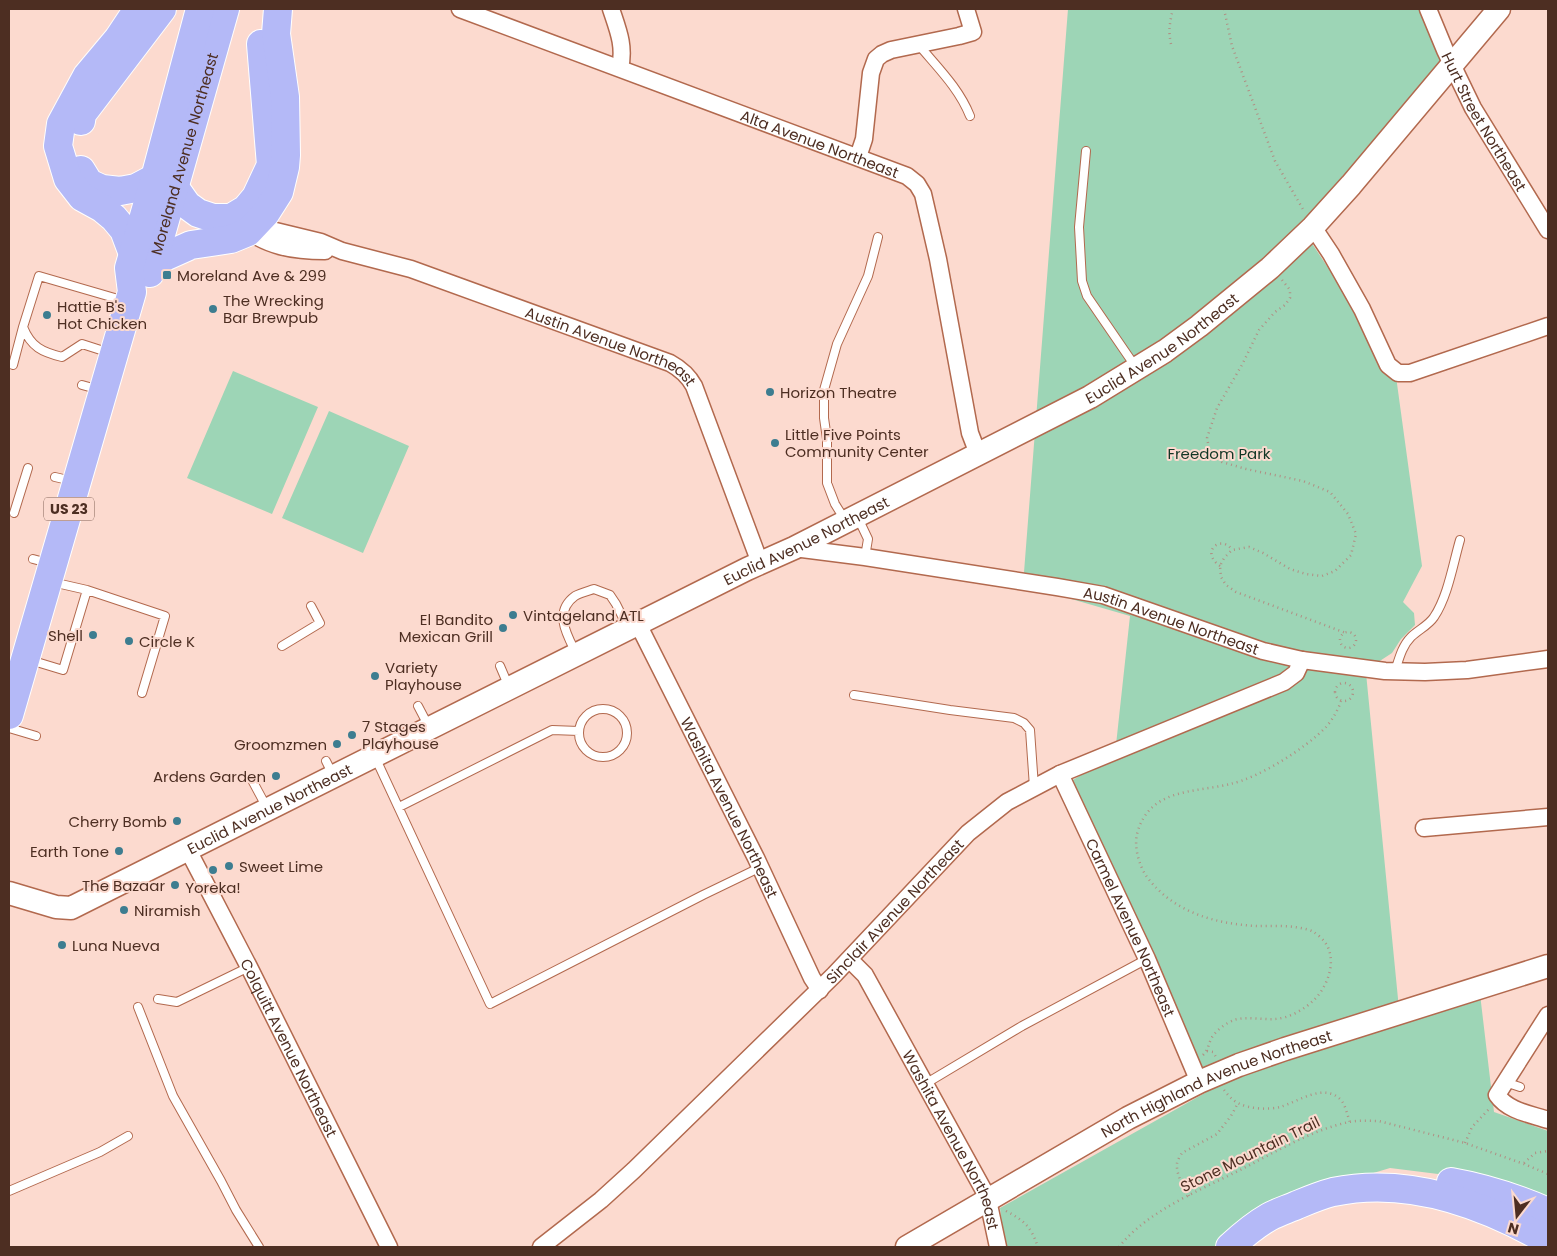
<svg xmlns="http://www.w3.org/2000/svg" width="1557" height="1256" viewBox="0 0 1557 1256" font-family="Poppins,sans-serif">
<rect width="100%" height="100%" fill="#fcdacf"/>
<path fill="#9dd5b6" d="M1068,9H1431L1455,63L1311,242L1395,369L1422,566L1403,602L1414,613L1415,625L1401,639L1392,653L1369,668L1366,673L1400,1019L1480,994L1494,1112L1548,1131V1205L1462,1177L1390,1168L1287,1199L1219,1247H1005L1000,1208L1205,1093L1068,783L1115,754L1130,616L1023,585Z
M233,371L318,407L272,514L187,478Z
M329,411L409,446L363,553L282,518Z"/>
<g fill="none" stroke-linecap="round" stroke-linejoin="round">
<g stroke="#b2694e" stroke-width="10">
<path id="lane" d="M918,44C937,67 959,88 970,116
M1086,151L1079,227L1082,281L1087,296L1135,366
M110,353L82,344L62,357C42,352 31,347 23,327L39,276L125,301
M13,365L23,327
M82,385L100,390
M55,477L72,481
M14,513L28,468
M858,518L868,539L865,557
M845,520L835,504L827,483V439L824,418V390L837,344L868,276L878,237
M33,559L48,563
M52,582L87,590L165,616L142,693
M282,646L320,623L311,606
M576,653C567,635 553,612 575,596C580,593 588,591 594,589L610,595L616,604L627,626
M30,660L63,670L87,590
M500,666L509,687
M1395,671C1399,659 1402,646 1411,637C1418,630 1429,625 1434,617C1448,596 1453,564 1460,540
M854,695L950,710L1014,718L1024,723L1030,730L1034,787
M418,706L429,727
M579 733a24 24 0 1 1 48 0a24 24 0 1 1-48 0Z
M9,728L36,736
M375,757L490,1004L703,895L761,867
M326,761L333,775
M252,780L267,808
M399,807L552,730L579,731
M158,999L177,1002L249,967
M138,1007L173,1096L221,1181L236,1210L259,1247
M1505,1082L1520,1087
M925,1084L1022,1026L1147,959
M9,1191L100,1152L128,1136"/>
</g>
<g stroke="#b2694e" stroke-width="19">
<g id="street">
<path id="s1" d="M460,9L907,176L917,184L923,194L938,259L970,433L978,454"/>
<path d="M611,9C618,30 625,46 620,68"/>
<path id="s2" d="M1428,9L1445,50L1473,108L1548,230"/>
<path d="M858,157L864,139L871,73L876,59L882,54L891,50L959,36L973,32L966,9"/>
<path id="s3" d="M249,222L255,226L321,242L342,251L411,269L670,363C681,369 688,375 694,386L760,563"/>
<path d="M243,227C267,247 295,251 325,251"/>
<path d="M1313,227L1331,254L1362,309L1388,365L1398,373H1410L1548,326"/>
<path id="s4" d="M794,548L865,557L1057,587L1103,595L1263,651L1302,660L1385,671L1425,672L1467,670L1548,659"/>
<path id="s5" d="M638,624L756,858L812,978L820,990"/>
<path id="s6" d="M1060,774L1147,959L1199,1082"/>
<path d="M1424,828L1548,817"/>
<path id="s7" d="M188,850L249,967L389,1247"/>
<path id="s8" d="M850,960L865,975L983,1189L988,1200L998,1247"/>
<path d="M1548,1015L1497,1095C1508,1111 1530,1114 1548,1120"/>
<path id="s9" d="M541,1247L601,1200L634,1170L834,975L968,833L1007,802L1060,774L1284,682L1296,673L1302,660"/>
</g>
</g>
<g stroke="#b2694e" stroke-width="25">
<g id="secondary">
<path id="s10" d="M9,893L56,907L71,908L747,569L794,548L1090,397L1165,351L1199,326L1270,268L1313,227L1351,185L1499,9"/>
<path id="s11" d="M907,1247L1128,1118L1199,1082L1239,1065L1285,1049L1548,966"/>
</g>
</g>
<g stroke="#fff" stroke-width="30">
<g id="highway">
<path d="M81,121L82,114L162,9"/>
<path d="M81,170L89,183L102,189L120,191L136,188L155,178"/>
<path d="M175,188L187,205L198,213L213,218H231L246,209L256,197L271,165L261,44"/>
<path d="M133,254L124,230L114,218L102,208L82,197L68,179L58,146L61,124L87,76L118,39L138,9"/>
<path d="M153,262L191,245L231,239L248,232L265,214L279,192L285,167L286,155L285,97L276,34L278,9"/>
<path id="s12" d="M150,273L225,9"/>
<path d="M9,715L132,292L129,268L155,178L200,9"/>
<path d="M1451,1182C1485,1188 1516,1198 1548,1212"/>
<path d="M1230,1247C1242,1236 1255,1225 1269,1217C1278,1212 1288,1209 1297,1205C1309,1200 1321,1195 1333,1192C1408,1176 1484,1204 1548,1241"/>
</g>
</g>
<path stroke="#b08f84" stroke-width="2.5" stroke-dasharray="1 4" stroke-linecap="butt" d="M1224,9L1232,46L1275,161L1304,211
M1171,44C1168,31 1170,21 1173,9
M1282,280L1290,290V298L1285,305L1275,312L1259,330L1243,363L1217,408L1207,438L1209,448L1213,455L1222,462L1246,469L1303,481L1330,492L1348,514L1356,534L1351,555L1335,571L1322,576L1306,574L1290,569L1263,553L1249,547L1232,550L1224,558L1220,566L1221,577L1226,585L1236,592L1346,633
M1220,566C1199,551 1222,534 1232,550
M1340 640a8 8 0 1 1 16 0a8 8 0 1 1-16 0Z
M1335 692a9 9 0 1 1 18 0a9 9 0 1 1-18 0Z
M1207,1051L1213,1052L1216,1057
M1203,1055C1208,1050 1208,1046 1211,1039C1215,1031 1226,1023 1234,1020C1247,1016 1262,1020 1275,1019C1290,1018 1305,1009 1315,999C1331,982 1339,952 1319,936C1315,933 1313,931 1309,930C1293,925 1274,926 1257,926C1215,924 1173,912 1147,877C1139,866 1134,847 1137,834C1149,788 1193,793 1230,784C1259,778 1306,748 1326,727C1333,719 1338,710 1341,701
M1224,1090C1228,1095 1232,1100 1238,1103C1249,1109 1268,1110 1280,1107C1298,1102 1324,1082 1341,1100C1346,1106 1347,1115 1350,1122
M1465,1143L1472,1127L1490,1108
M1524,1163L1535,1153L1548,1151
M1189,1196C1184,1187 1176,1175 1177,1164C1177,1161 1180,1156 1182,1153L1217,1134L1231,1116L1238,1103
M1006,1211C1025,1221 1031,1227 1038,1247
M1119,1247C1148,1210 1203,1189 1244,1168C1277,1151 1312,1130 1349,1122C1359,1120 1369,1121 1379,1121L1465,1143L1524,1164L1548,1174"/>
<use href="#lane" stroke="#fff" stroke-width="8"/>
<use href="#street" stroke="#fff" stroke-width="16"/>
<use href="#secondary" stroke="#fff" stroke-width="22"/>
<use href="#highway" stroke="#b4b9f7" stroke-width="28"/>
</g>
<g fill="#3d7d90" stroke="#fcdacf" stroke-width="2">
<rect x="162" y="270" width="10" height="10" rx="2.5"/>
<circle cx="213" cy="309" r="5"/>
<circle cx="47" cy="315" r="5"/>
<circle cx="770" cy="392" r="5"/>
<circle cx="775" cy="443" r="5"/>
<circle cx="513" cy="615" r="5"/>
<circle cx="503" cy="628" r="5"/>
<circle cx="93" cy="635" r="5"/>
<circle cx="129" cy="641" r="5"/>
<circle cx="375" cy="676" r="5"/>
<circle cx="352" cy="735" r="5"/>
<circle cx="337" cy="744" r="5"/>
<circle cx="276" cy="776" r="5"/>
<circle cx="177" cy="821" r="5"/>
<circle cx="119" cy="851" r="5"/>
<circle cx="229" cy="866" r="5"/>
<circle cx="213" cy="870" r="5"/>
<circle cx="175" cy="885" r="5"/>
<circle cx="124" cy="910" r="5"/>
<circle cx="62" cy="945" r="5"/>
</g>
<g text-anchor="middle" dominant-baseline="central" stroke-width="4" stroke-linejoin="round" paint-order="stroke">
<rect fill="#fcdacf" stroke="#826256" stroke-width="1" x="44" y="497.5" width="50" height="23" rx="4"/>
<g font-size="14" font-weight="bold" fill="#4d2e22">
<text x="69" y="509">US 23</text>
</g>
<g font-size="15" fill="#4d2e22" stroke="#fcdacf">
<text stroke="none"><textPath href="#s2" startOffset="126">Hurt Street Northeast</textPath></text>
<text stroke="none"><textPath href="#s1" startOffset="384">Alta Avenue Northeast</textPath></text>
<text stroke="none"><textPath href="#s12" startOffset="124">Moreland Avenue Northeast</textPath></text>
<text stroke="none"><textPath href="#s10" startOffset="1291">Euclid Avenue Northeast</textPath></text>
<text stroke="none"><textPath href="#s3" startOffset="384">Austin Avenue Northeast</textPath></text>
<text stroke="none"><textPath href="#s10" startOffset="886">Euclid Avenue Northeast</textPath></text>
<text stroke="none"><textPath href="#s4" startOffset="385">Austin Avenue Northeast</textPath></text>
<text stroke="none"><textPath href="#s5" startOffset="205">Washita Avenue Northeast</textPath></text>
<text stroke="none"><textPath href="#s10" startOffset="286">Euclid Avenue Northeast</textPath></text>
<text stroke="none"><textPath href="#s9" startOffset="488">Sinclair Avenue Northeast</textPath></text>
<text stroke="none"><textPath href="#s6" startOffset="169">Carmel Avenue Northeast</textPath></text>
<text stroke="none"><textPath href="#s7" startOffset="222">Colquitt Avenue Northeast</textPath></text>
<text stroke="none"><textPath href="#s11" startOffset="351">North Highland Avenue Northeast</textPath></text>
<text stroke="none"><textPath href="#s8" startOffset="208">Washita Avenue Northeast</textPath></text>
<text transform="translate(1250 1154) rotate(-26)">Stone Mountain Trail</text>
</g>
<g font-size="15" fill="#4d2e22" stroke="#fcdacf" text-anchor="start">
<text x="177" y="275">Moreland Ave &amp; 299</text>
<text x="223" y="300">The Wrecking<tspan x="223" dy="17">Bar Brewpub</tspan></text>
<text x="57" y="306">Hattie B's<tspan x="57" dy="17">Hot Chicken</tspan></text>
<text x="780" y="392">Horizon Theatre</text>
<text x="785" y="434">Little Five Points<tspan x="785" dy="17">Community Center</tspan></text>
<text x="523" y="615">Vintageland ATL</text>
<text x="493" y="619" text-anchor="end">El Bandito<tspan x="493" dy="17">Mexican Grill</tspan></text>
<text x="83" y="635" text-anchor="end">Shell</text>
<text x="139" y="641">Circle K</text>
<text x="385" y="667">Variety<tspan x="385" dy="17">Playhouse</tspan></text>
<text x="362" y="726">7 Stages<tspan x="362" dy="17">Playhouse</tspan></text>
<text x="327" y="744" text-anchor="end">Groomzmen</text>
<text x="266" y="776" text-anchor="end">Ardens Garden</text>
<text x="167" y="821" text-anchor="end">Cherry Bomb</text>
<text x="109" y="851" text-anchor="end">Earth Tone</text>
<text x="239" y="866">Sweet Lime</text>
<text x="165" y="885" text-anchor="end">The Bazaar</text>
<text x="213" y="887" text-anchor="middle">Yoreka!</text>
<text x="134" y="910">Niramish</text>
<text x="72" y="945">Luna Nueva</text>
</g>
<g font-size="15" fill="#113625" stroke="#fcdacf">
<text x="1219" y="453">Freedom Park</text>
</g>
</g>
<rect width="1557" height="1256" fill="none" stroke="#4d2e22" stroke-width="20"/>
<g transform="translate(1517 1216) rotate(196)" stroke="#fcdacf" stroke-width="4" paint-order="stroke">
<path d="M0-4L9 19L0 12L-9 19Z" fill="#4d2e22"/>
<text y="-8" font-size="14" font-weight="bold" text-anchor="middle" fill="#4d2e22">N</text>
</g>
</svg>
